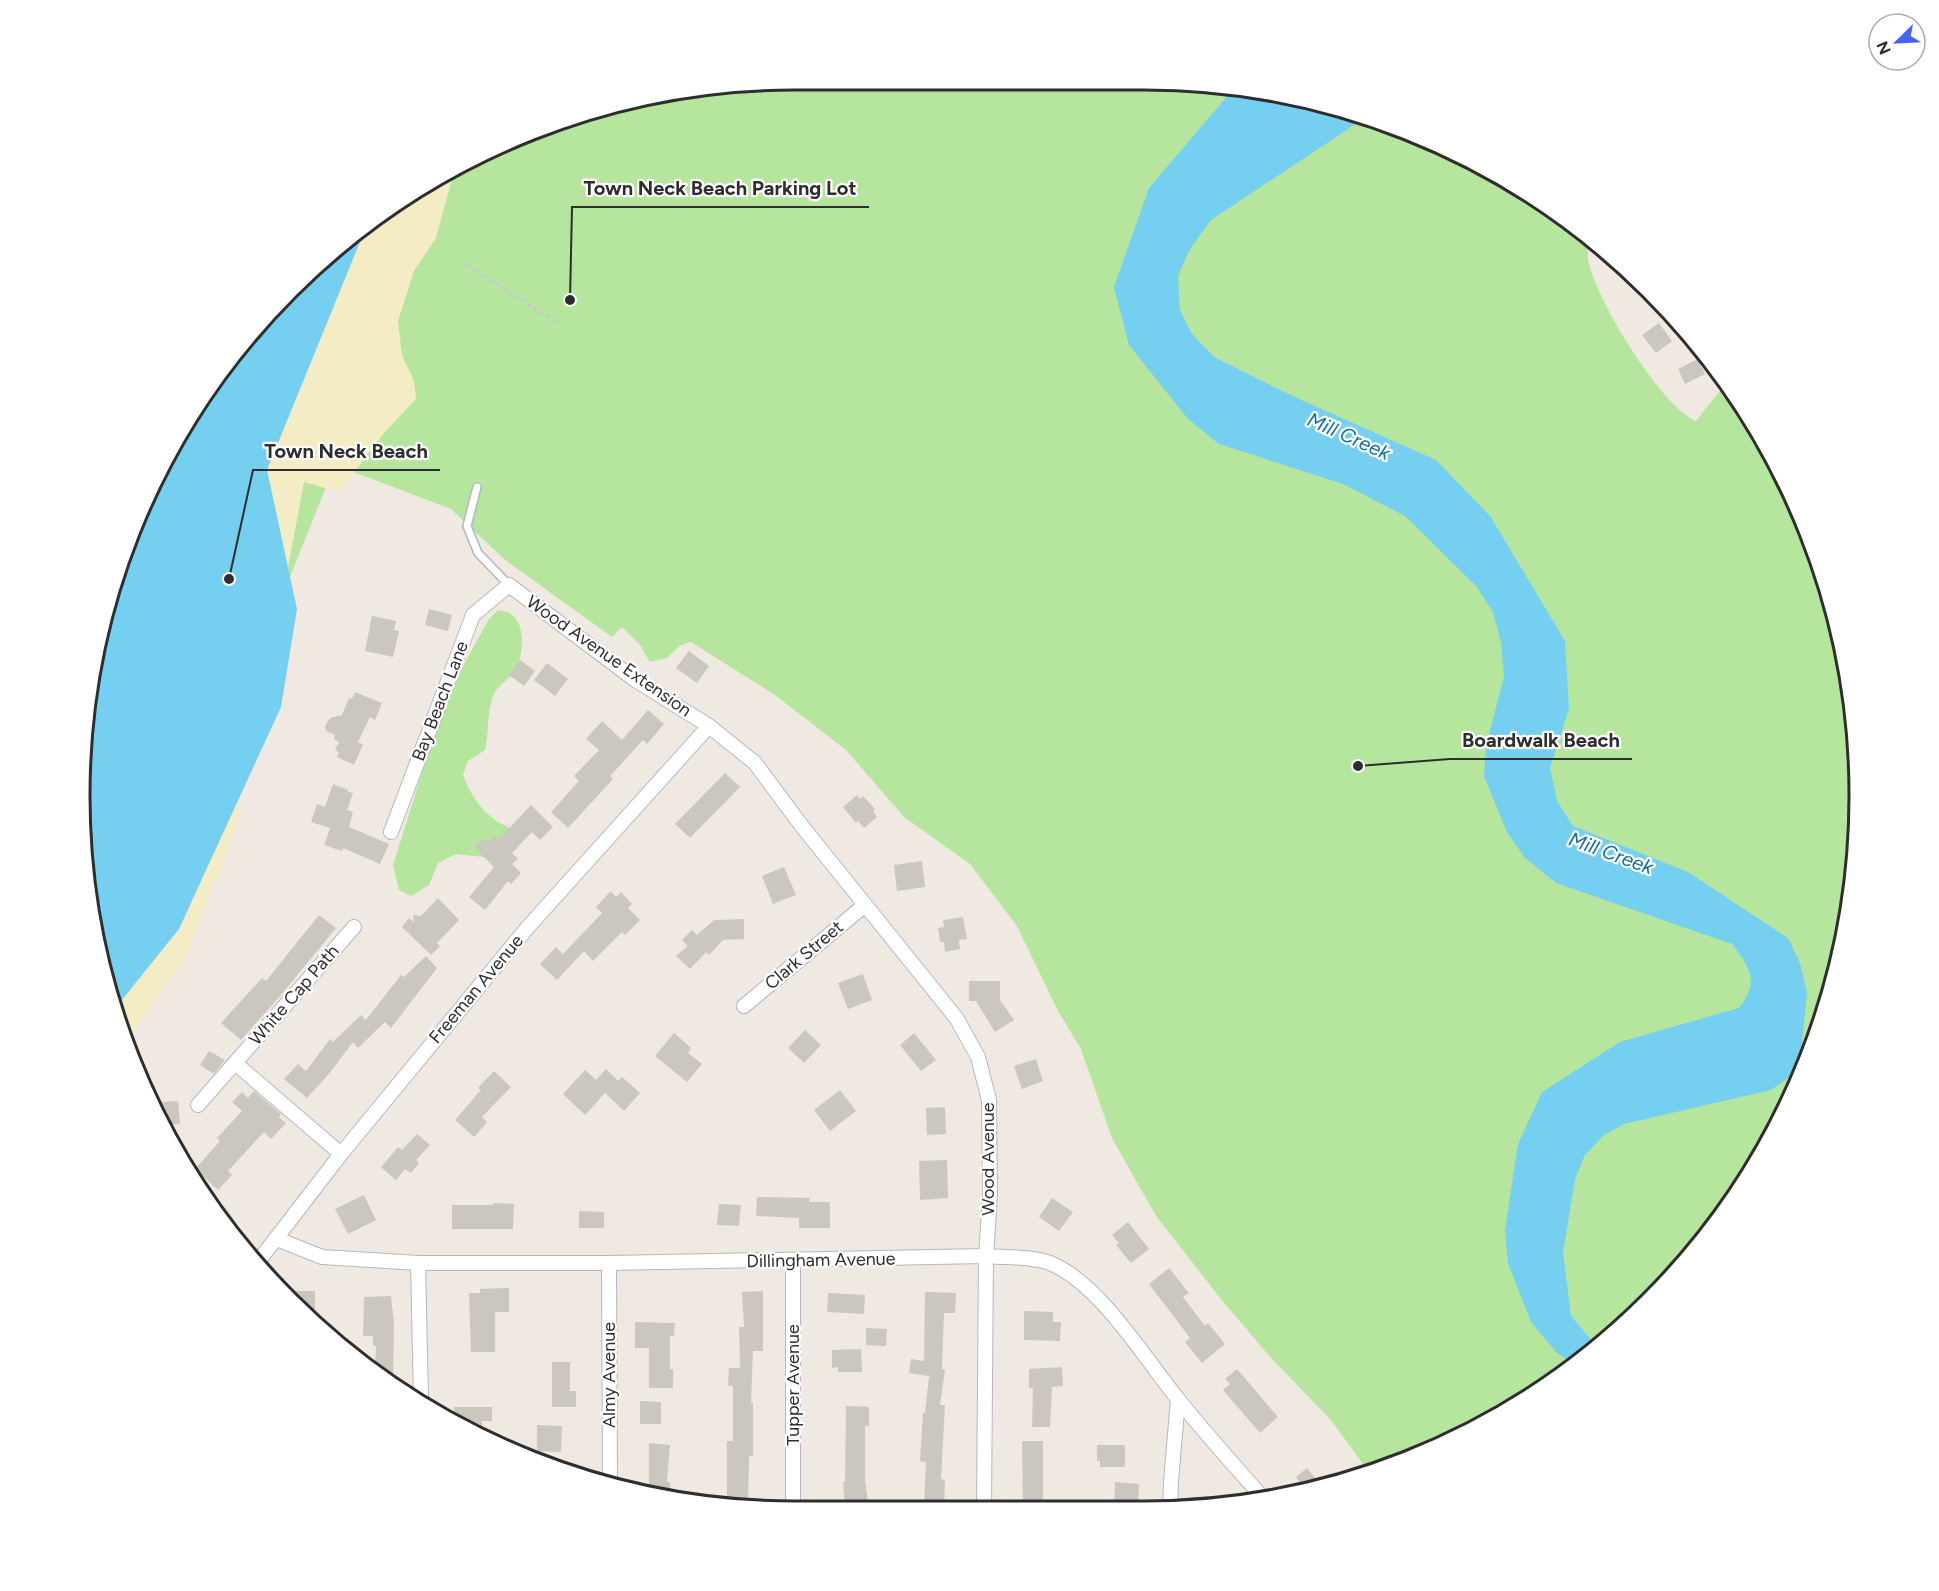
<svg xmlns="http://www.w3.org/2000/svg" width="1939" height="1591" viewBox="0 0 1939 1591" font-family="Figtree,sans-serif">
<rect width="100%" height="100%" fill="#efe9e1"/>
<path fill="#b6e59e" d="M795,80L1191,81L1284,93L1339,135L1365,118L1417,134L1541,200L1592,242L1588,245C1588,251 1587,258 1589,263C1597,301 1660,405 1696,421L1726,383L1786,479L1835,611L1858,749L1853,889L1821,1026L1763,1154L1682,1268L1579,1364L1460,1438L1369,1472L1330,1419L1271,1358L1221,1299L1156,1216L1112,1138L1081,1049L1057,1009L1017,926L970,864L904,817L846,750L775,695L691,642L679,646L667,658L650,662L640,645L622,627L612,637L504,559L451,509L335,465L262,646L259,327L289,289L438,175L611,104Z
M498,610C503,611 507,611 511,614C526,624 524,656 515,670C508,681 497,685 492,699C487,714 489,733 485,750L468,761L463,774C469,792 479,808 495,820C509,830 509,822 519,841L517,849L484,857L456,854L438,863L429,885L411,896L399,890L393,865L431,744L448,699L463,666L489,619Z"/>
<path fill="#f3ecc5" d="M455,168L436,238L414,271L398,321L402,355L414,381L416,399L384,433L339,492L304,482L275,638L253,718L237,826L185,959L128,1037L93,935L87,833L134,798L289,289L438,175Z"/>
<path fill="#75cff0" d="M1235,87L1284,93L1365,118L1211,220L1190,249L1178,276L1180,310L1192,334L1214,357L1297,398L1436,460L1490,516L1565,641L1569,709L1550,768L1557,801L1573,826L1688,872L1788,938L1800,963L1807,993L1801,1052L1789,1077L1771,1090L1624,1124L1603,1136L1585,1155L1575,1179L1563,1253L1571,1316L1597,1347L1576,1366L1556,1352L1531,1322L1508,1263L1505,1230L1518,1144L1542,1092L1620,1042L1739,1008C1760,982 1750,968 1732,944L1556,883L1525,858L1507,832L1484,776L1486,747L1504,676L1501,643L1493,612L1476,586L1405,516L1343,484L1219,444L1188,419L1129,345L1114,287L1149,188Z
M364,232L267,470L297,609L281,707L179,929L117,1006L93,935L81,749L117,566L200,398L289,289Z"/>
<path fill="#cbc7bf" d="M1659,323L1672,341L1656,353L1642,335Z
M1698,359L1705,374L1685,384L1678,369Z
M429,609L452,615L448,631L425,625Z
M372,616L396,621L394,630L399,631L393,657L365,651Z
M689,651L709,666L697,683L676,668Z
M520,660L535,671L524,686L509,675Z
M547,663L568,679L555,696L534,680Z
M355,692L382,703L375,720L370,717L358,742L363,745L354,765L337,757L339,752L335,750L339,742L334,739L335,735L326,731L325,726L330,718L342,715L349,698L352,699Z
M648,710L664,724L647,744L643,740L610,776L613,779L568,828L551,812L579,781L574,776L599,750L586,739L602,721L622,740Z
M725,773L740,787L690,838L675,824Z
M333,784L348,790V792L353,793L347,810L353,812L349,827L389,844L380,864L343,848L342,851L324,845L330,828L311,822L317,804L325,807Z
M857,795L860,799L863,796L875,809L873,811L877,817L864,828L858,821L856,823L843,807Z
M531,805L553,827L540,840L532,832L512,853L518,859L512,864L521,873L511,884L508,881L485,910L469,897L494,867L474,847L483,838L487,842L494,835L498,840Z
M922,861L925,887L897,891L894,865Z
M784,867L796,895L773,904L762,876Z
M611,891L616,897L621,892L632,904L628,908L640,920L625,935L622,932L593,961L584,951L557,980L540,964L556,947L563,954L602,913L596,907Z
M438,898L459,920L437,943L440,946L431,955L402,927L409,918L414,922L413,915L421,916Z
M319,915L336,928L281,995L241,1040L221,1023L262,978L266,981Z
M963,917L967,939L959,940L960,949L945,952L944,942H940L938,928L944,927L943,920Z
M744,919V939L723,940L709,955L706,952L690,969L676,956L688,946L682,940L692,930L697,935L714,920Z
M426,956L437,968L391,1028L385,1022L358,1048L353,1042L328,1075L307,1098L284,1079L298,1064L306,1071L330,1039L333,1042L361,1015L366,1020L401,975L404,977Z
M863,974L872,1000L848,1009L838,983Z
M969,981H1000V1000L1014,1020L995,1032L976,1001H969Z
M805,1030L821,1045L804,1063L788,1048Z
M674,1033L691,1048L688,1053L702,1064L687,1082L655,1056Z
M914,1033L936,1060L921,1071L900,1045Z
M209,1051L225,1060L214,1074L200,1065Z
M1036,1059L1043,1081L1022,1089L1014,1066Z
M606,1069L618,1081L622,1077L640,1093L624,1111L605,1093L585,1115L563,1094L585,1070L596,1080Z
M494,1071L511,1087L482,1117L487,1122L474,1137L455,1120L481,1090L478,1088Z
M840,1090L856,1111L830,1131L814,1110Z
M254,1091L281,1114L279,1117L286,1123L271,1139L264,1132L228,1171L232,1175L218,1190L195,1169L220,1141L217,1138L242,1111L232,1102L242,1092L248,1098Z
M178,1101L180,1124L161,1125L150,1103Z
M945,1107L946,1134L927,1135L926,1108Z
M417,1134L430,1145L416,1160L419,1163L411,1173L405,1169L396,1180L381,1167L398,1147L402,1150Z
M947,1160L948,1198L920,1200L919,1161Z
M364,1195L376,1220L348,1234L335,1209Z
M757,1197L810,1198L809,1202H830V1228H799V1218L756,1216Z
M1052,1198L1073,1212L1059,1231L1039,1217Z
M493,1203L514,1204L513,1229H452V1205H493Z
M719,1204L741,1205L739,1226L717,1225Z
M579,1211L604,1212V1228H579Z
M1128,1222L1149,1249L1131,1263L1116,1245L1119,1243L1112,1235Z
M1169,1268L1189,1293L1183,1297L1205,1326L1208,1323L1225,1344L1202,1363L1185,1342L1190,1338L1149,1284Z
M509,1288V1312H495V1352H471L469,1293H480V1289Z
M284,1291H315V1312H303Z
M763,1291V1351H753L751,1403H753V1456H749V1459L748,1508H736L727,1506V1441H733V1386H728L729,1368H740L739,1327H744L742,1292Z
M925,1292L956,1293L955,1313H944L942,1369L945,1370L940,1405H945L941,1479L945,1480L944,1507L924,1506L926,1462L920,1461L923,1413H925L929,1376L909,1373L911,1359L924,1361Z
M828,1293L865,1295L864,1314L827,1312Z
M391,1296L394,1324L393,1380L375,1368L376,1346H373V1336H363L364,1297Z
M1024,1311L1053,1312V1322H1061L1060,1341L1024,1340Z
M635,1322L675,1323L674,1336H670V1369H673V1388H649V1348H635Z
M866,1328L887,1329L886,1346L866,1345Z
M861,1349L862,1372H838V1367L832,1368V1350Z
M552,1362H570V1391H576V1407H552Z
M1062,1367L1063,1386L1052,1387L1050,1427H1032L1033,1388H1029V1369Z
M1237,1369L1278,1417L1260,1433L1223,1390L1230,1384L1225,1379Z
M640,1401L661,1402V1424H640Z
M846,1406L869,1407V1426H865V1480L868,1504L845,1506L843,1482H845Z
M454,1407H492V1421H482V1428L465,1429L454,1421Z
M537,1425L562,1426L561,1452L537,1451Z
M1022,1441H1043V1504H1023Z
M649,1443L670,1445L667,1482H670V1497L649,1493Z
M1097,1445H1125V1467H1100V1461H1097Z
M1307,1468L1323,1488L1306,1491L1296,1477Z
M1115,1482L1139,1484L1138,1507L1114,1506Z"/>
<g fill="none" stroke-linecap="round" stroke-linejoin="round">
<g stroke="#b4b7c1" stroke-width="10">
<path id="lane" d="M1645,286L1678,326L1699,345
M477,487L467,526L478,553L509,585"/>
</g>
<g stroke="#b4b7c1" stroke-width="16">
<path id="street" d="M391,832L473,615L509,585L634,679L709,726L755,763L801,825L957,1019L978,1057L989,1100L990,1194L986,1256L984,1510
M744,1006L865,905
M235,1063L341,1154
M198,1105L354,927
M277,1239L322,1257L418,1263H609L986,1256C1006,1258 1031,1256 1050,1263C1099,1283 1144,1357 1177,1398C1204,1432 1234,1465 1263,1498
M793,1260V1510
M257,1263L341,1154L528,927L709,726
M418,1263L421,1399
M609,1263L610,1487
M1170,1510L1171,1482L1178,1399"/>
</g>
<path stroke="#c9c9c9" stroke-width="3" stroke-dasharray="4.5 3" stroke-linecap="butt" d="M464,263L558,323"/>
<use href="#lane" stroke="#fff" stroke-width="7"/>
<use href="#street" stroke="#fff" stroke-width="14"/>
</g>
<g text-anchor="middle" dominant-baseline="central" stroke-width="4.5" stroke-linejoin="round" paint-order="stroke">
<g font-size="18" fill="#2e2e2e" stroke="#fff">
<text transform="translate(609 656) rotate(35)">Wood Avenue Extension</text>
<text transform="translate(440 701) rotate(-69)">Bay Beach Lane</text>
<text transform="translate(804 955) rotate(-40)">Clark Street</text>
<text transform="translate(476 989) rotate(-50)">Freeman Avenue</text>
<text transform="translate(294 995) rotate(-49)">White Cap Path</text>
<text transform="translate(988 1159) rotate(-90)">Wood Avenue</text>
<text transform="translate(821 1260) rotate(-1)">Dillingham Avenue</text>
<text transform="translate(609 1375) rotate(-90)">Almy Avenue</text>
<text transform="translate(793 1385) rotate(-90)">Tupper Avenue</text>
</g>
<g font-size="20" font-style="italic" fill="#0d6fa3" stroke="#fff">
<text transform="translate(1349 436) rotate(24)">Mill Creek</text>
<text transform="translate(1611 853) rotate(20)">Mill Creek</text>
</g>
</g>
<path d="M0 0H1939V1591H0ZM795 90H1144A705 705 0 0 1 1849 795V796A705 705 0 0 1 1144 1501H795A705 705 0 0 1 90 796V795A705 705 0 0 1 795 90Z" fill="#fff" fill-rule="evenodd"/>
<path fill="none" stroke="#2e2e2e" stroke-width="3" d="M795 90H1144A705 705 0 0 1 1849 795V796A705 705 0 0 1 1144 1501H795A705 705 0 0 1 90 796V795A705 705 0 0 1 795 90Z"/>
<path fill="none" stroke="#2e2e2e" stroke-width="2" d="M570 300L572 207H869M229 579L253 470H440M1358 766L1450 759H1632"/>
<g fill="#2e2e2e" stroke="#fff" stroke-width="2">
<circle cx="570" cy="300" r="6"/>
<circle cx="229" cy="579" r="6"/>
<circle cx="1358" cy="766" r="6"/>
</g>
<g font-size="20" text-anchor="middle" font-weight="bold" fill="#2e2e2e" stroke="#fff" stroke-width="4.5" stroke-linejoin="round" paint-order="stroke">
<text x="720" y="195">Town Neck Beach Parking Lot</text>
<text x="346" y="458">Town Neck Beach</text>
<text x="1541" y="747">Boardwalk Beach</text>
</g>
<g transform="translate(1897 42) rotate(246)"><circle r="28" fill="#ffffff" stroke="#ababab" stroke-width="1.5"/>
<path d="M0-4.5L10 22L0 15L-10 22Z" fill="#4264fb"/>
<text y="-9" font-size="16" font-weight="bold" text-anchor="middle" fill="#2e2e2e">N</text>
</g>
</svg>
